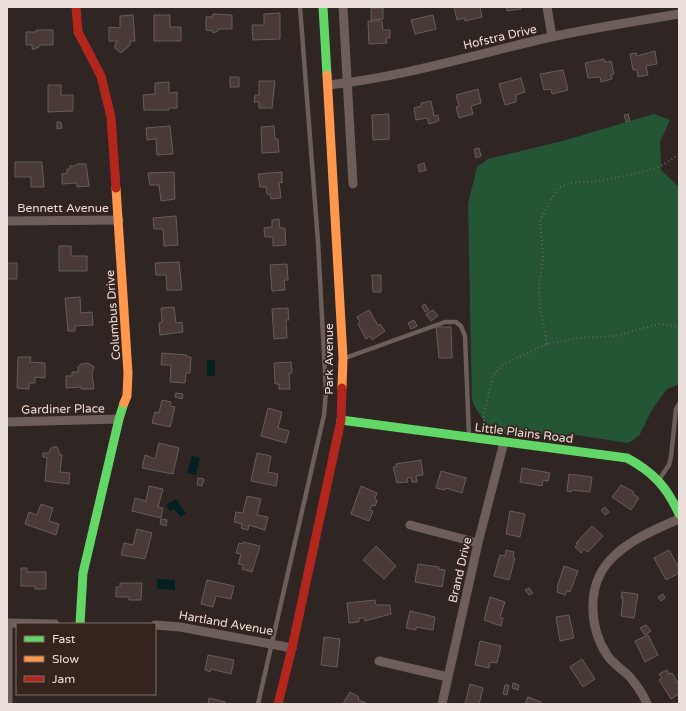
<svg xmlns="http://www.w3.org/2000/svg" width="686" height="711" viewBox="0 0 686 711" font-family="'Varela Round',sans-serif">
<rect width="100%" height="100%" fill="#2f2623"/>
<path fill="#245636" d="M654,114L670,120L660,142L661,170L679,187V384L667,389L653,408L639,436L628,443L576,435L497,434C487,425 477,413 472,400L468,204L477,167L488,159L566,140Z"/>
<path fill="#061f23" d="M207,360H215V376H207Z
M192,456L200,458L196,475L187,473Z
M176,499L186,513L181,517L174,509L170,511L166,505Z
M157,579L175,580V590L157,589Z"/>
<path fill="#4a3a37" stroke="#655d5b" d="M454,7H480L482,17L465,21L464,18L457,20Z
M506,7H520L521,9L507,11Z
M371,8H383V19L371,20Z
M280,13V39L253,40L252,25H264V14Z
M213,14L232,15V29H218V31L213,33V31L206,30V17H212Z
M133,15L135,41H130V45L121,53L115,48V44L118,41H109V27L120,28V16Z
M154,15H170V27H181V41H154Z
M433,15L436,29L415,34L411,20Z
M368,21H382L383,30H390V38H386L387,43L369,44Z
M36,30H53V45H39V47L34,49H32V45H26V32H36Z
M655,51L657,64L646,66L648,75L638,77L637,70H633L630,54L636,53L637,56Z
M604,59L605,62L611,61L614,74L611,75L612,79L601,82L600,77L588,78L585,63Z
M563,70L568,90L552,94L551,89L544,90L540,74Z
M230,77H239V87H230Z
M521,78L525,92L516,95V102L505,105L499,84Z
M259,81H275L272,108H259V102H254L255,95H259Z
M169,82V93L177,92V108H169V110H144L143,95L155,94V83Z
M48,85H61V95H73V111L48,112Z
M478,89L481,103L471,106L473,114L459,118L456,107L459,106L456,95Z
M431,101L434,116L438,115L439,121L429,124L427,118L416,120L414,108L421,106V103Z
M389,114V139L373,140L372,115Z
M628,114L630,121L626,122L624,115Z
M57,122H61L62,128L57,129Z
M170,126L173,154L157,155L156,139L147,140L146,128Z
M274,126L275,139H278L279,152L262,153L261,127Z
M479,148L481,156L476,158L474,149Z
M15,162H42L44,187H31V177H15Z
M424,163L426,170L419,172L418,165Z
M77,164H86L89,186L77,187V183L62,184V174L67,173V169H70V166H75Z
M174,172L175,199L161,201L159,185H150L148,173Z
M282,172V183L279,182L281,198L271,199L270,194H267L266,187H260L258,174Z
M176,216L178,245L164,246L163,229H154L153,218Z
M279,219L280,228H285L286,245L273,246V237H265L264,228L272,227V220Z
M59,246H71V256H87V271H59Z
M179,262L182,290H167L166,275H156L155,263Z
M7,263H17V279H7Z
M287,264L288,280H284L285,290L272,291L270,265Z
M372,275H381V292H373Z
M80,297L81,313L92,312L93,325L75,326V331H68L65,298Z
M425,304L429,310L425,312L422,306Z
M174,307L176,323L182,322L183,332L160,335L159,323L162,322L161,308Z
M288,308L289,320H286L287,338L274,339L272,309Z
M369,310L378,325L380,324L385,331L372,340L370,336L366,339L358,324L360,322L357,317Z
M433,310L438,316L431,321L426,314Z
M414,320L417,326L411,329L408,323Z
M436,327H451L452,358H439Z
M162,353L187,355V357H191L190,373H186L185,383L170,382L171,365H161Z
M18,357H31L30,362L45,363V378L35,377V383H29V389L17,388Z
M291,362L292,373H289L290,389H279V384H275L274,363Z
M88,363L94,367L92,373L94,389H81V387L66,388V376H72V372H78V367L81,364Z
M176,393L183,394L182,399L175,397Z
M162,400L171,402L170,406L175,407L170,427L152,423L155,412L159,413Z
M268,408L282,412L278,428L289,431L286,443L261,436Z
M159,443L179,448L173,474L142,468L145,455L155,459Z
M53,447H57L59,451V454L62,455L60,472L70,473L69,484L45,481L47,458L43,457V453H49L50,449Z
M257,453L271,456L268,472L278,474L276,486L251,481Z
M421,460L423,475L416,476L417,482H412L411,477L407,478L408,482L397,483L393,467H396V464Z
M522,468L550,473L548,481L543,480L542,486L520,482Z
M441,471L466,478L462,493L446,488L445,490L436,488Z
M569,474L592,477L590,492L571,490V492L567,491Z
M198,478L204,479L202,486L197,485Z
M621,485L634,492L633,494L639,498L631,510L612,497Z
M149,486L163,489L158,507L163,508L161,518L132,511L135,498L146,501Z
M361,486L377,493L375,498L377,501L375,506L372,505L370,510L373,511L369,521L351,514Z
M247,496L261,499L257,515L268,517L265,530L249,525L248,530L241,528L242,524L234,522L236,512L243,513Z
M41,504L53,508L49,521L59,524L56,535L25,524L29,512L37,515Z
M605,507L609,512L605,515L601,510Z
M510,511L525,514L520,537L506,534Z
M161,519L167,520L166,526L160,524Z
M592,526L603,536L588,552L584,549L581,553L575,547L578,544L576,543Z
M137,529L152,533L145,559L121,555L124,543L133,545Z
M243,542L260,546L252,572L242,569L243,565L238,564L241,554L236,553L239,543L243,544Z
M376,546L396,566L384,579L363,560Z
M506,550L514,552L513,557L515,558L509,580L494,576L500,555L505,556Z
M669,550L679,568V573L666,580L654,558Z
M418,564L439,567V569L445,570L442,587L415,582Z
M564,566L578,571L570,592L567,591L565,595L557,592L558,589L557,588Z
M21,568H27V572H46V589H35V586H21Z
M207,580L234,586L231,599L216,596L213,607L201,604Z
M120,583H142L141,600H129V597H116V587H120Z
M529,588L533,593L529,595L525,590Z
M622,592L638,594L634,618L621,616L623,598H621Z
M663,594L665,598L661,601L658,597Z
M490,597L505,602L500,617L503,618L501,626L484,620Z
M375,600L376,605H390L391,614L365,621L364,618H359V622L349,623L347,603Z
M410,611L435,617L433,630L416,627V630L406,628Z
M569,615L574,638L560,641L556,617Z
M646,625L651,631L645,635L640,628Z
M648,635L658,655L645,662L635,641Z
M324,637L340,639L337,667L321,665Z
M480,641L501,646L497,663L490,662L489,668L475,665Z
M208,655L234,660L231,674L211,669L210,672L205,670Z
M582,659L595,679L583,687L570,667Z
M667,670L669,674L672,673L679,685V694L671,699L659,680L662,678L659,674Z
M513,683L519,685L518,690L512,688Z
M470,684L483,688L479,704H465Z
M505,685H509L507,695L503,694Z
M350,692L359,697L358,700L369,704H343Z
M528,697L541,702V704H525Z
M209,698L225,702V704H208Z"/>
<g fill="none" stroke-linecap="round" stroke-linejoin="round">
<path stroke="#6a605c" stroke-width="2" stroke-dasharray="1 3" stroke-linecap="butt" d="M547,344L540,307L539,285L543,258L540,220L558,188L571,183L599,181L643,172L663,165L679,154
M484,429V413L493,376L502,365L547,344L578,338L615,336L659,324L679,327"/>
<path stroke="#6d5e59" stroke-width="4.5" d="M345,358L445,322H456L461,326L465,336L469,436
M660,478L669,465L671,457L676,409L679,404
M258,704L324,415L326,392L318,242L300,7"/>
<path stroke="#6d5e59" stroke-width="9" d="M343,7L353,184
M547,7L552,37
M328,85C403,77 477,54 551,37C593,28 636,21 679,14
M7,221L119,220
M7,422L119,419
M410,525L478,543
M7,623L55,624
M155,625L180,627L292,648
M379,661L448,677
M8,704V623
M442,704L478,543L504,442
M647,704C643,694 636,684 629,676C622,669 612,663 607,655C589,627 586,585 611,559C629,540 656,529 679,519"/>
<path stroke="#63d668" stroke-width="9" d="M323,7L327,75
M341,420L627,458C653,472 667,487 679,514
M80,624L83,573L119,419L124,403"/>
<path stroke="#ff974d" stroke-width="9" d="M327,75L343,358L342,388
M116,188L128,373L127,396L124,403"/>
<path stroke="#b3261e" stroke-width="9" d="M76,7L78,32L101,76L111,117L116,188
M278,704L292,648L341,420L342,388"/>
</g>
<g text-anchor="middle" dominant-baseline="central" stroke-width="3.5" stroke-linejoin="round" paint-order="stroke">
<g font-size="12" fill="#eadeda" stroke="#35241d">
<text transform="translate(500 37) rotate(-13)">Hofstra Drive</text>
<text x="63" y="208">Bennett Avenue</text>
<text transform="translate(113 315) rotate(-94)">Columbus Drive</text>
<text transform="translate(329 359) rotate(-90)">Park Avenue</text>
<text transform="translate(63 409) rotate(-1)">Gardiner Place</text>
<text transform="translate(524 433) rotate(7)">Little Plains Road</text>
<text transform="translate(460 570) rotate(-77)">Brand Drive</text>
<text transform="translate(226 623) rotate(10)">Hartland Avenue</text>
</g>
</g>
<rect width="686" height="711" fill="none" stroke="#eadeda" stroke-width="16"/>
<rect x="16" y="623" width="140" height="72" fill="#35241d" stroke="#7d6e69"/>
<rect x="24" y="636" width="20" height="6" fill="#63d668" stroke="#7d6e69"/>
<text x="52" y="643" font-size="12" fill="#eadeda">Fast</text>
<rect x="24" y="656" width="20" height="6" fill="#ff974d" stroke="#7d6e69"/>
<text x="52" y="663" font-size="12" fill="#eadeda">Slow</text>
<rect x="24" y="676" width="20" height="6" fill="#b3261e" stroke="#7d6e69"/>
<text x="52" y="683" font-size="12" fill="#eadeda">Jam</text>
</svg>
